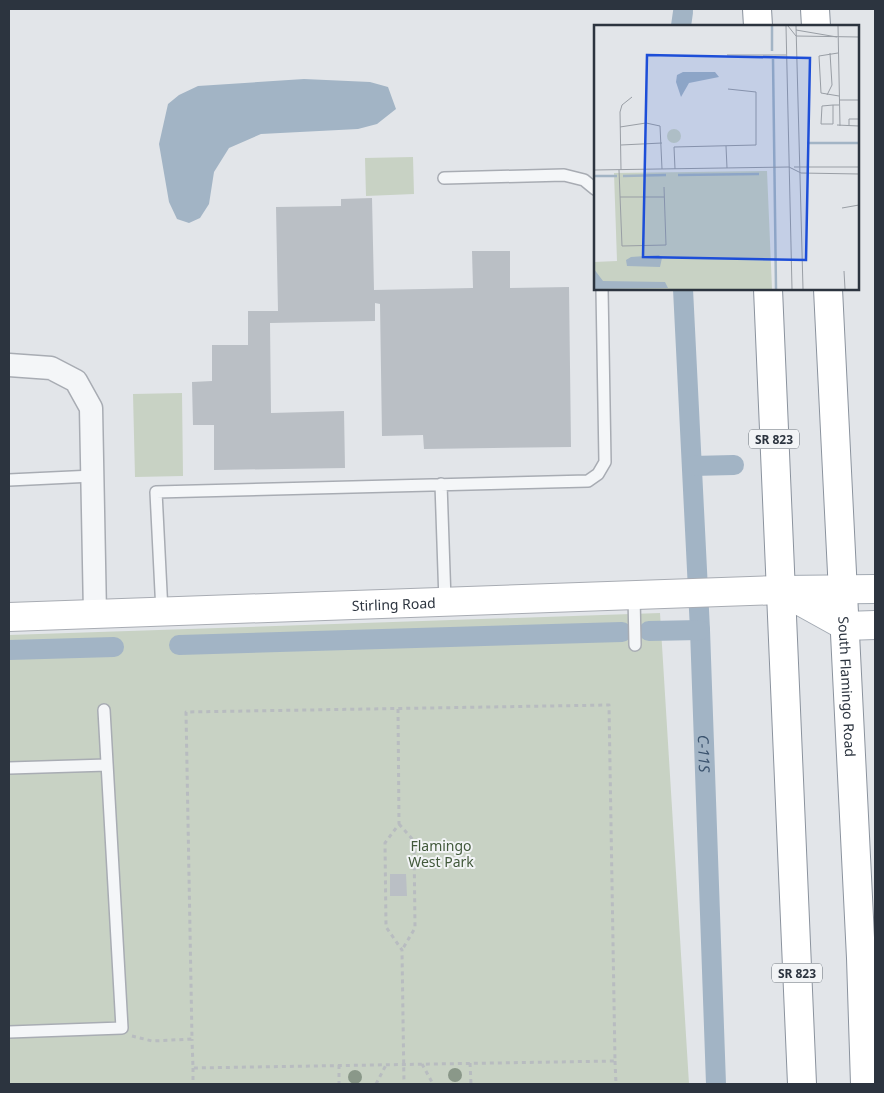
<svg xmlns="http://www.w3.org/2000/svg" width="884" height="1093" viewBox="0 0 884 1093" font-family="'Noto Sans',sans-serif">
<rect width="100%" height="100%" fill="#e2e5e9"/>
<path fill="#c8d2c4" d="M413,157L414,194L366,196L365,158Z
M182,393L183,476L135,477L133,394Z
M660,613L689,1084H9V635Z"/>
<path fill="#a2b4c5" d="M304,79L370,82L388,87L396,109L377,124L358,129L261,134L229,148L214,172L209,204L200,218L189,223L177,219L169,202L159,144L168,104L179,95L198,86Z"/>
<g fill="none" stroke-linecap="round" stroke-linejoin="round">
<g stroke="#a2b4c5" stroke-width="20">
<path d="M681,26L683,12"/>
<path id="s1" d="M683,289L700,630L716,1084"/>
<path d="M692,466L734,465"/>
<path d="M649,631L700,630"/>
<path d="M179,645L622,632"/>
<path d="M9,650L114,647"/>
</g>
</g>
<path fill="#babfc5" d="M372,198L374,290L473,288L472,251H510V288L569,287L571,447L424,449L423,435L382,436L380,304L375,303V321L270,323L271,413L344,411L345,468L214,470V425H193L192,382L212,381V345H248V311H278L276,207L341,206V199Z
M390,874H406L407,896H390Z"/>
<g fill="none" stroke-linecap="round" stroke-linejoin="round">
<g stroke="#a8acb3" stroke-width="14">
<path id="lane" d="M444,178L564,175L584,180L595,189
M9,480L93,476
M441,484L445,601
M634,595L635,645
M162,612L156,492L588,481L598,474L605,462L602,289
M9,768L107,765
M9,1032L122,1028L104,710"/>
</g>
<g stroke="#a8acb3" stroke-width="25">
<path id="street" d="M9,365L51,368L76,381L91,408L95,614"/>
</g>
<g stroke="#a8acb3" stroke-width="30">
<g id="secondary">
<path id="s2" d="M9,617L780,590"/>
</g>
</g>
<g stroke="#a3aab3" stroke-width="30">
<path id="primary" d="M780,590L845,626L875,625
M781,590L875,589"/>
</g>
<g stroke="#8b939e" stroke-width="30">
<g id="highway">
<path d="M757,9L758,26"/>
<path d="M815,9L816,26"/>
<path d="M768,289L802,1084"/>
<path id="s3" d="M828,289L861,958L865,1084"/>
</g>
</g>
<path stroke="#b8bcc0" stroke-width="3" stroke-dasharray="4 4" stroke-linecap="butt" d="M398,709L399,824L385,843L386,927L402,950L404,1084
M399,824L414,841L415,928L402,950
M132,1036L152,1041L192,1039L186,712L609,705L615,1061L193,1068L192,1039
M615,1061L616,1084
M470,1063L471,1084
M422,1064L433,1084
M339,1065V1084
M193,1068V1084
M376,1084L386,1065"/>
<use href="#lane" stroke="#f4f6f8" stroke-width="11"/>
<use href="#street" stroke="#f4f6f8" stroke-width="22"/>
<use href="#secondary" stroke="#fff" stroke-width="28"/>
<use href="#primary" stroke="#fff" stroke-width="28"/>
<use href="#highway" stroke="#fff" stroke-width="28"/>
</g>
<g fill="#8a9889">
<circle cx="455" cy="1075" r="7"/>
<circle cx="355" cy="1077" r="7"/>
</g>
<g text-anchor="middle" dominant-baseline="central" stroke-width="4" stroke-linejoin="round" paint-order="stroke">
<g fill="#f2f4f6" stroke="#676e76" stroke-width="1">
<rect x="749" y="429.5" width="50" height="19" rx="4"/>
<rect x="772" y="963.5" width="50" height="19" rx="4"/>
</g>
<g font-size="12" font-weight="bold" fill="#2c343f">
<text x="774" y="439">SR 823</text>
<text x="797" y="973">SR 823</text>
</g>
<g font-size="14" fill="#2c343f" stroke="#f2f4f6">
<text stroke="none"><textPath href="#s2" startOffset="385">Stirling Road</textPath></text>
<text stroke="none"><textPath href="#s3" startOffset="398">South Flamingo Road</textPath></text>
</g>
<g font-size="14" fill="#42593b" stroke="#f2f4f6">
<text x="441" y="845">Flamingo<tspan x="441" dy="16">West Park</tspan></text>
</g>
<g font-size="15" font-style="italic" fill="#3b536e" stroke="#f2f4f6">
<text stroke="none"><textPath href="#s1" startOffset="465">C-11S</textPath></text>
</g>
</g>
<g transform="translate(594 25)">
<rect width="265" height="265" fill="#e2e5e9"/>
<path d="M73 111a7 7 0 1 1 14 0a7 7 0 1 1-14 0ZM173,146L178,264H0V237L23,236L20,148Z" fill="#c8d2c4"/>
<path d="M89,47H121L125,52L95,58L87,72L82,57L83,50ZM65,230L68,233L66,242L33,241L32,235L37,232ZM0,244L9,256L71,257L74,263L0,264Z" fill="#a2b4c5"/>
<path fill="none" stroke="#a2b4c5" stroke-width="2.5" d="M178,1V26M179,34L182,264M213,118H265M84,150L165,149M0,151H23M29,151L72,150"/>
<path fill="none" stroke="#999ea5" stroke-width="1" d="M192,1L198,264M194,1L202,11L265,12M202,1L209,264M244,1L246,101M202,5L243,12M244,28L225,31L227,68L245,71M133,30H192M233,70L238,60L236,28M245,75H265M239,80V99H227L228,81L239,80H245M243,100L265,101M255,101V94H265M26,102L52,98L66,101L68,144M27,120L68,118M132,121L133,143M195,142L207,148L265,149M200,142H265M81,144L80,122L162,120V67L134,64M0,145L195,142M25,145L28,221L72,220L70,162M27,145L26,87L28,80L38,72M26,172H70M248,183L265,180M250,246L251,264"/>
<path fill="#1d4ed8" fill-opacity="0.15" stroke="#1d4ed8" stroke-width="2.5" d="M53,30L216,33L212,235L49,232Z"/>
<rect width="265" height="265" fill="none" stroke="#2c343f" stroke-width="2.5"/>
</g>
<rect width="884" height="1093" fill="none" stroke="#2c343f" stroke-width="20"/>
</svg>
